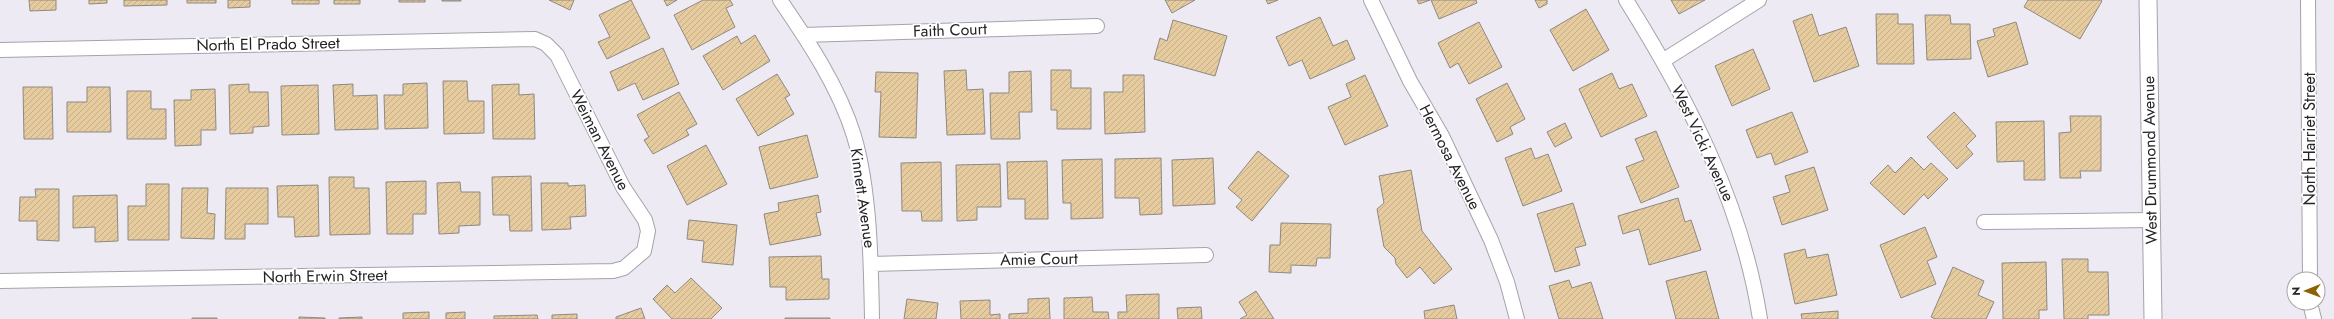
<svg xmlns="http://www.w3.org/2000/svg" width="2334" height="319" viewBox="0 0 2334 319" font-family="Jost,sans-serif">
<defs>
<pattern id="building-hatch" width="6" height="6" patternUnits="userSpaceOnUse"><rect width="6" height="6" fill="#e6cb9f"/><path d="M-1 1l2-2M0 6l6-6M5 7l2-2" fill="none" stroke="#c5ae89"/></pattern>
</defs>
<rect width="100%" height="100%" fill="#eeeaf3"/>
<path fill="url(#building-hatch)" stroke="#8e8981" d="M29,0H56V10L30,11Z
M89,0H107V3L89,4Z
M124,0H167V5L124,6Z
M187,0H216V3H187Z
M228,0H250V7L228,8Z
M292,0H319V4H292Z
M334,0H360V4H334Z
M399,0H425V2H399Z
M442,0H461V1H442Z
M549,0H574L570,10Z
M631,0L650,38L607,59L598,42L610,37L599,15Z
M664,0H677L667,6Z
M703,0H730L733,5L726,8L735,27L692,50L674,15Z
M1165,0H1195L1172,13Z
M1266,0H1278L1268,4Z
M1417,0H1430L1419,4Z
M1431,0H1476L1477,3L1439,19Z
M1535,0H1547V4L1539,8Z
M1671,0H1705L1679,14Z
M2028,0H2101L2102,1L2080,39L2024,7Z
M1586,9L1609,50L1573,71L1550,30Z
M1812,14L1819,36L1846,27L1859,66L1814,82L1793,21Z
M1876,14H1898V24H1913L1914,64H1877Z
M1925,15H1950L1951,24H1970L1971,59L1927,60Z
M1320,17L1333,46L1347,40L1355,59L1310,79L1302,60L1289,66L1276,37Z
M1173,20L1227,36L1215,76L1154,59L1160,38L1167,41Z
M1479,22L1502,67L1469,84L1458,63L1450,68L1438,43Z
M2016,22L2028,64L1988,77L1977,41L1995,36L1993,29Z
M755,35L770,61L723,90L703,56L737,36L741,44Z
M663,48L679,84L643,100L635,83L618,91L610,72Z
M1753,49L1770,89L1732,106L1715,66Z
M966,70L967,90L983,89L985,134L947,135L944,71Z
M1051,70H1071V88H1091V129H1057V110H1051Z
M1031,71L1032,112H1019L1020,139H991L990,93H1009V72Z
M876,72L918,73L916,138L879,137L881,92H875Z
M1612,73L1619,89L1632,84L1647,116L1601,137L1579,89Z
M777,74L790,95L785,98L794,114L758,136L736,99Z
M1123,75H1144L1145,132L1105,134L1104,92H1123Z
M1365,75L1388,126L1345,145L1328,107L1351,97L1346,84Z
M443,81H467L468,101H484V133L444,134Z
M427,83L428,128L385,129L384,95H403V84Z
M1507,83L1525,119L1510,127L1513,134L1497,142L1476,99Z
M249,84V92H268L269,126L253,127V133L230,134L229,85Z
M353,84V96L377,95L378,129L335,130L333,85Z
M519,84V95L534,94L535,139H493L492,85Z
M318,85L319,134L282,135L281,86Z
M23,87H52L53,139H24Z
M87,87H110L111,132H67V102H87Z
M215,89L216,130H201V145L175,146L174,100H191V90Z
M127,91H151V109H166V139H127Z
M679,92L697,124L686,130L689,135L653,154L644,140L649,137L637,115Z
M1792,112L1808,152L1775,165L1771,153L1757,158L1746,130Z
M1954,112L1976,136L1966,146L1973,154L1957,169L1927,137Z
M2070,116H2101V171H2080L2081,178H2060L2059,133L2071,132Z
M2044,121L2045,180H2024V161L1997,162L1996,122Z
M1565,123L1572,138L1555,147L1547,132Z
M1656,131L1679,187L1641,203L1626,167L1644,160L1635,139Z
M807,135L818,177L770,189L759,147Z
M706,145L727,184L687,205L667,166Z
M1531,148L1535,159L1548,154L1562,191L1523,206L1505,158Z
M1258,151L1289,176L1252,221L1236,207L1242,200L1228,188Z
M1911,157L1924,170L1931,163L1948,179L1928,199L1924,194L1904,215L1870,183L1888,165L1895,173Z
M1161,158L1162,214L1140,215L1139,198H1115V159Z
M1213,158L1215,204L1173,206L1172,160Z
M1102,159L1103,218L1071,219V203H1063L1062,160Z
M1047,161L1048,219H1025V199H1008L1007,162Z
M941,162L942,221H922L921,211H902L901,163Z
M1000,164L1001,207H977V220L957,221L956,165Z
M1814,167L1828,210L1782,225L1773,197L1790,192L1785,176Z
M1411,170L1422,231L1452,269L1434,284L1420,267L1407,278L1396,264L1395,258L1384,247L1377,209L1384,203L1379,176Z
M531,176L532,231H510L509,215H493L492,177Z
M329,177H354V188H369L370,234L330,235Z
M426,181V214H413V234H387L386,182Z
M460,182L461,192H480V225L459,226V233L439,234L437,183Z
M541,183H568V186L585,185L586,216L570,217L571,229L542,230Z
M146,184H169V240H128V206H146Z
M318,185L319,236L295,237L294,217H278L277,186Z
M182,188H208L207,213L215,214L214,239L181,238Z
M226,188H268V224H245V239H225Z
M35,189H59V241L37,240V221H19L20,197H36Z
M117,195L118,241L95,242V227L73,228V196Z
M818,195L821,212L816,213L821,235L770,245L764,214L779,211L778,203Z
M1678,198L1685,222L1691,220L1701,250L1649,265L1639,229L1623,234L1618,216Z
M1573,203L1586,245L1575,248L1580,265L1555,272L1537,214Z
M689,220L737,225L733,265L702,262L704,241L687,239Z
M1281,223L1331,224L1330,258H1317L1316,266L1291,265V273L1269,272L1270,245H1280Z
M1925,227L1937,257L1927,261L1936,284L1901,298L1880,245Z
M1805,249L1807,258L1828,254L1837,295L1795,304L1784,254Z
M821,256L822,279H829V299L786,300V287H770L769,257Z
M2062,259H2088V272H2108L2109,315H2088V319H2064Z
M2046,262L2047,310H2039V319H2003L2002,263Z
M1953,267L1984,281L1978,295L1994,302L1986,319H1936L1931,317Z
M1706,271L1719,319H1676L1666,281Z
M691,278L722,308L711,319H672L653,299L667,285L675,293Z
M1569,280L1572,288L1591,282L1603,319H1559L1549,286Z
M1256,291L1274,319H1240L1247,315L1239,302Z
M1159,294V319H1118V312H1127L1126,295Z
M1092,297L1093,312H1108L1109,319H1064V298Z
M1049,298L1050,319H1009V314L1028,313V299Z
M907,299L938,303L936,319H904Z
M990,300V315L1000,314V319H961L960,301Z
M1454,305L1457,319H1425L1424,311Z
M1201,307L1202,319H1178L1177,308Z
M641,308L645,319H616V317Z
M1838,311V319H1802L1801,314Z
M429,312V319H403V313Z
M465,312V319H446V313Z
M577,314V319H552V315Z
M537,315L538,319H494V316Z
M299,317L325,318V319H299Z
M362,317V319H339V318Z
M192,318H217V319H192Z
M785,318H830V319H785Z"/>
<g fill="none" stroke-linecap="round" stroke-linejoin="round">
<g stroke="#a6a2ab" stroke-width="16">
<path id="minor" d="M780,0C808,41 839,87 854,136C870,190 871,262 872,319
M1371,0L1410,81L1442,136L1491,240L1507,282L1517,319
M1626,0C1688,99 1742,203 1760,319
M2308,0L2310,279
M803,35L1097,26
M0,50L535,39L546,44L557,55L623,187L645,220L648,231L644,251L624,268L613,271L0,281
M1664,60L1759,0
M1984,222L2151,220
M871,264L1206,255
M2310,303L2314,319"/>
</g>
<g stroke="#a6a2ab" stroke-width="19">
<path id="tertiary" d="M2148,0L2153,319"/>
</g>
<use href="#minor" stroke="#fff" stroke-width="14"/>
<use href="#tertiary" stroke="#fff" stroke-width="17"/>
</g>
<g text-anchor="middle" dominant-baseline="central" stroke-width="3.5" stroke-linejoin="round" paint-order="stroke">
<g font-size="16" fill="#242326" stroke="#fff">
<text transform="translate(950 30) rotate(-2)">Faith Court</text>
<text transform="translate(268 44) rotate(-1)">North El Prado Street</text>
<text transform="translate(2309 139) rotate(-90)">North Harriet Street</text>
<text transform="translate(600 140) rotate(63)">Weiman Avenue</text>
<text transform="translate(1703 143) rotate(65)">West Vicki Avenue</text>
<text transform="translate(1450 157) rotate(63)">Hermosa Avenue</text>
<text transform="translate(2150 160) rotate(-91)">West Drummond Avenue</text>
<text transform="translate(863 198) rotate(82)">Kinnett Avenue</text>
<text transform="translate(1039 259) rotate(-1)">Amie Court</text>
<text transform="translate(325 276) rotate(-1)">North Erwin Street</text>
</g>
</g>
<g transform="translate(2306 291) rotate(269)"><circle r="19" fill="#ffffff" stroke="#a7a7a8"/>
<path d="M0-3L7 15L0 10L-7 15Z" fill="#8b6304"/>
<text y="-6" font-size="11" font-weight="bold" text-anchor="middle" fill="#242326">N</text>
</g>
</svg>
